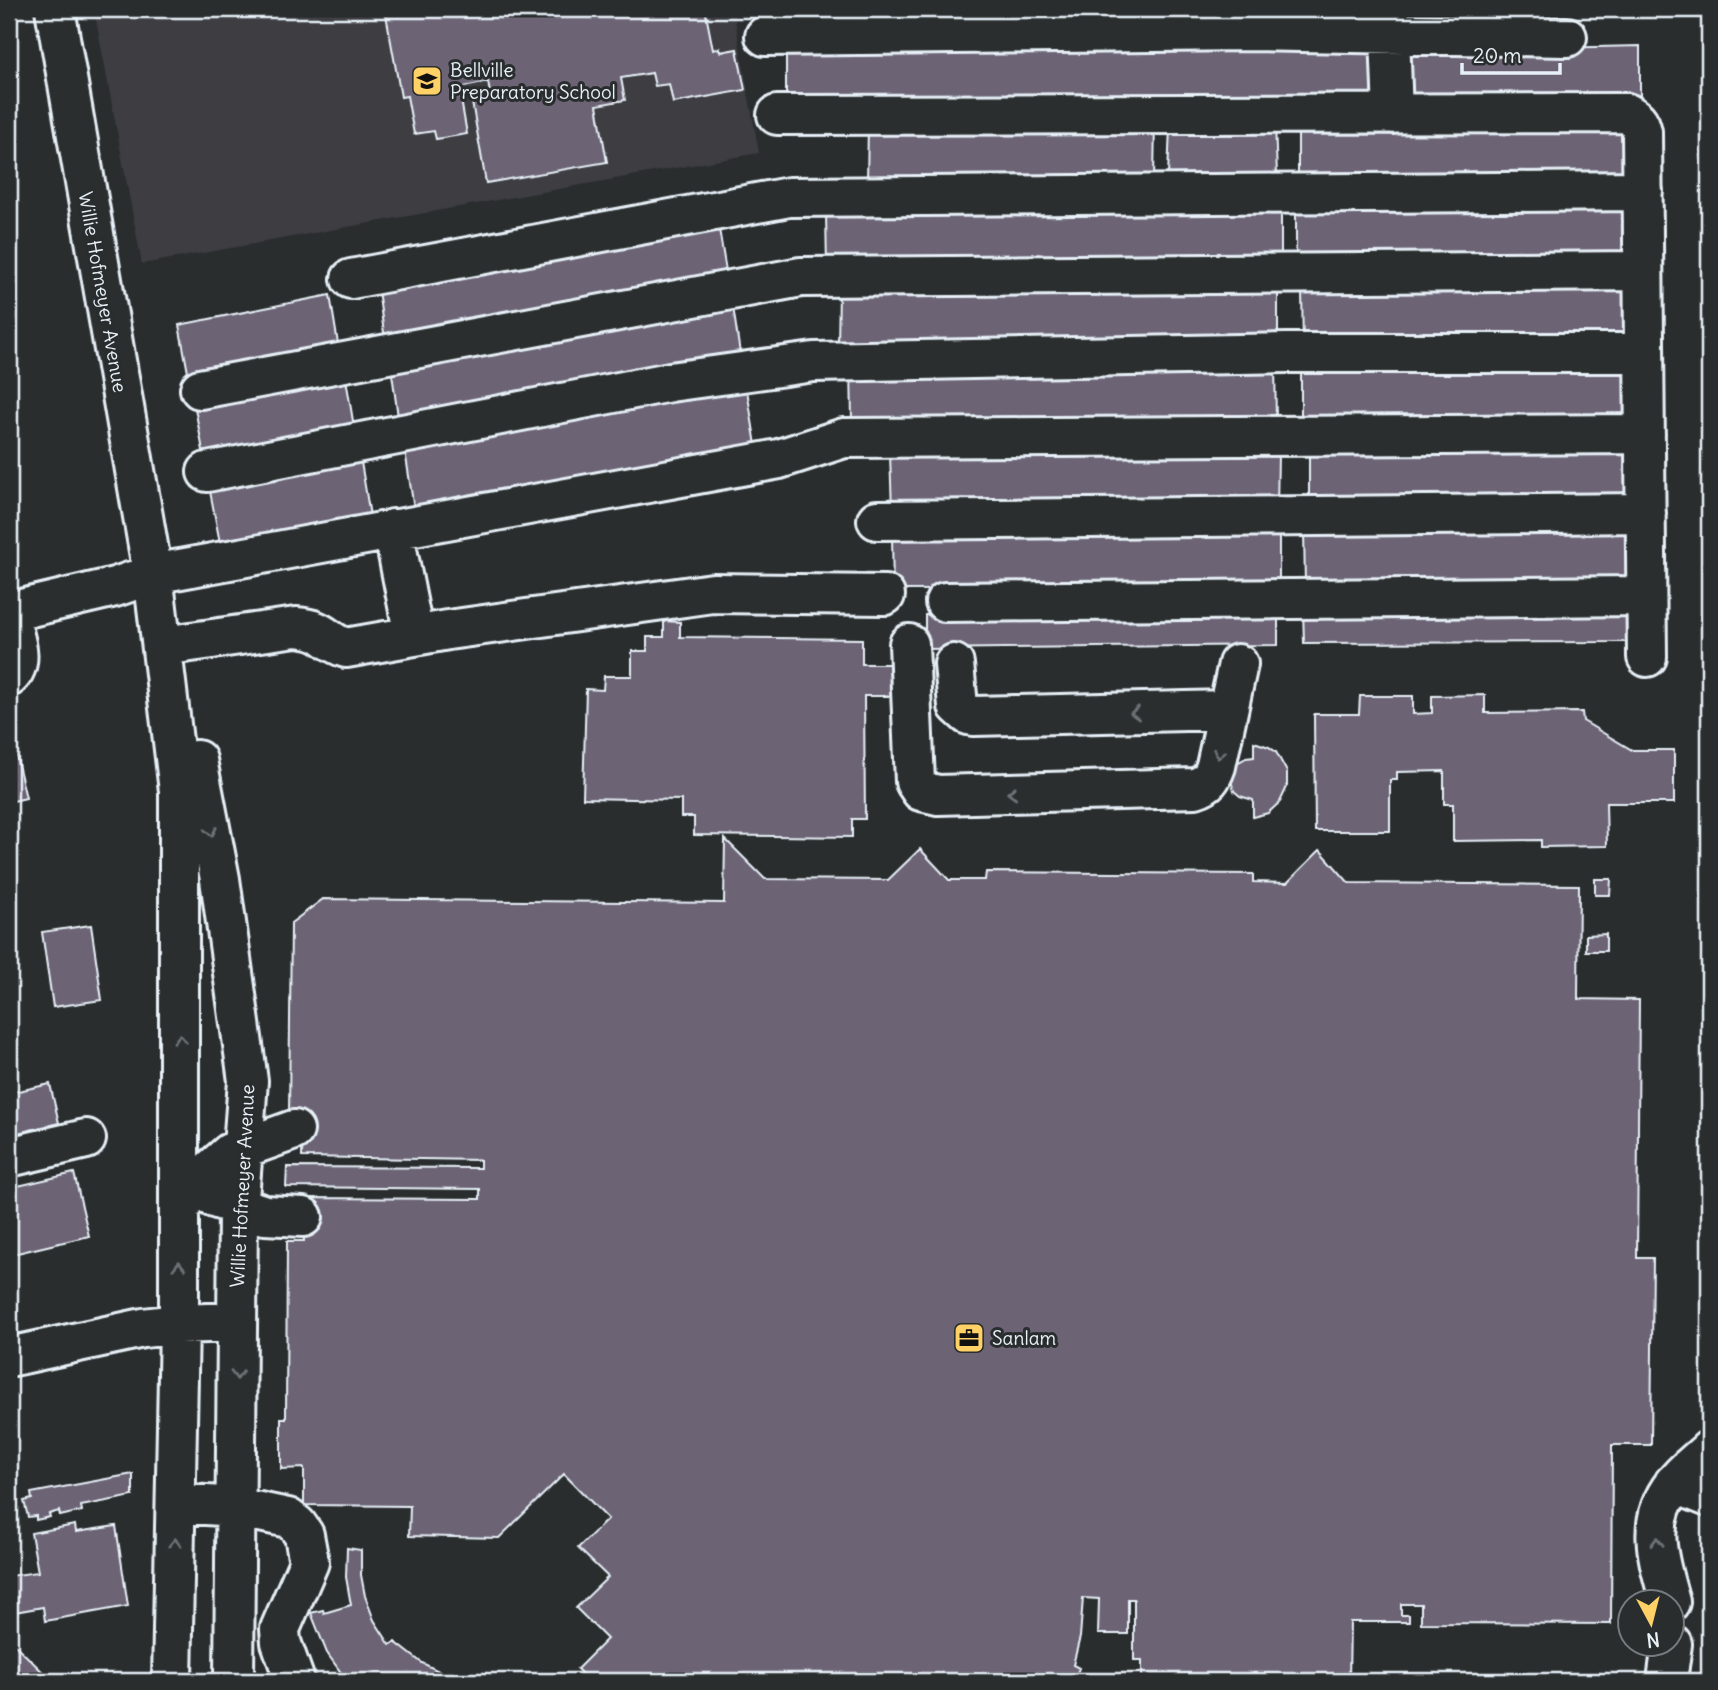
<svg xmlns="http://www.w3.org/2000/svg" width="1718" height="1690" viewBox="0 0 1718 1690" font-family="Delius,sans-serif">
<rect width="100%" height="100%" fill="#2a2d2e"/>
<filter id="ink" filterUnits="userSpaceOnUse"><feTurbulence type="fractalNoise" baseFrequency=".0143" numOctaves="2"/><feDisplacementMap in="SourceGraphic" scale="14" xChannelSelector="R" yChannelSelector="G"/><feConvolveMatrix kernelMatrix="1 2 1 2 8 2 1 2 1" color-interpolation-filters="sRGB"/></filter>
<g filter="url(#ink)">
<path fill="#3e3e43" d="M94,9H733L759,153L142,264Z"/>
<path fill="#6c6475" stroke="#e8f1f8" stroke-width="2" d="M385,9H705L713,50L720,48V52L737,49L745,90L673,103L669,84L655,86L652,73L621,78L625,100L597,105L607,162L486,183L472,102L491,99L488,82L459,88L467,134L436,139L434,131L414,134L407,96L401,97Z
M783,9H1378V23L783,22Z
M1640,46V100L1406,97L1408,51Z
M1381,47L1378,94L786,100V49Z
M1155,120L1154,180L867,182L868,125Z
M1275,124L1277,175L1168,176L1170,126Z
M1628,128V182L1298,184V129Z
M1626,204V257L1296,259V205Z
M1281,211V265L827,267L826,214Z
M718,223L728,283L386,347L377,283Z
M1632,289V344L1303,345L1302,291Z
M839,290L1278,291V345L838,346Z
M330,295L340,356L190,383L179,325Z
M732,300L741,360L399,424L390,359Z
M1275,366L1276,420L852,421L851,368Z
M1631,367V421L1301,423V369Z
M345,373L355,433L205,461L194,403Z
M746,384L756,445L414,509L404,444Z
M1639,450V505L1309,506V453Z
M1278,454L1277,509H892L890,455Z
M360,456L370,516L220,543L209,486Z
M1634,528L1635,582L1305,584L1304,530Z
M1279,535V589L893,590L892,536Z
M1633,607V642L1304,643L1303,609Z
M1278,611V645L925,649V615Z
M664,621L680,622V637L862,639V664H894L893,696H864L865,819H852V837L694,835V817H681V800L583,798L586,689L603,690L604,676H632V651H647V637H664Z
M1485,695V713L1582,712L1583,721L1632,750H1674V803H1606L1607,846L1541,847V840L1453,841V804H1444V771L1397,772V780H1390V831H1315L1314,714H1359L1360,696H1413V714L1432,713V696Z
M12,739L26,798L9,802V740Z
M1254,742L1269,747L1276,752L1287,772V787L1280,802L1268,813L1253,817V800L1240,796L1234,791L1230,777L1234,765L1246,758L1254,757Z
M725,839L765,879L888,880L920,849L949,880H985L986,872L1253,874V882L1287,883L1320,850L1349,883L1579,885L1578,999L1639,1000L1637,1258H1653L1651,1445H1612L1611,1624L1421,1623V1604H1401V1615H1409V1622H1350L1349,1681H1142V1660H1134V1599H1128V1634H1098L1099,1599L1083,1598L1080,1637L1073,1665L1079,1668L1074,1681H589L577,1669L607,1639L576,1608L608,1577L578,1548L608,1519L564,1474L499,1538L409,1536L410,1506L304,1505V1468L281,1469V1418H286L287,1241H304L303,1198L480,1199V1189L286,1187L287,1167L480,1168V1160L302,1157L303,1115L289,1114L291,923L323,899L724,903Z
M1595,879H1611L1610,895H1595Z
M91,925L102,1000L53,1007L42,932Z
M1606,934V951H1586V935Z
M50,1084L59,1123L9,1135V1093Z
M74,1173L89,1236L9,1255V1188Z
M133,1474V1496L81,1506L82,1511L60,1516L59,1511L49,1514L50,1517L36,1520V1516L28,1517L24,1501L32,1499L31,1493Z
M75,1525L76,1532L116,1526L128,1606L45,1621L43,1607L9,1613V1576L38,1572L31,1533Z
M347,1548L361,1550V1575L365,1596L374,1620L390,1645L395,1642L422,1663L449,1676L476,1680L503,1679L502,1681H347L327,1653L311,1613L323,1610L324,1613L351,1605L346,1577Z
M9,1639L52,1681H9Z"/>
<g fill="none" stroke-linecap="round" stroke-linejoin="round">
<g stroke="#e8f1f8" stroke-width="44">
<path id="minor" d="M55,9L153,574L179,791V1324L172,1681
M1389,9L1393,114
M765,36L1250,31L1567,37
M777,115L1627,113C1636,118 1640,121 1642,132L1647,657
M351,279L789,197L1643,191
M200,389L801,277L1643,271
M207,472L670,382L814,362L1287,353H1644
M877,520L1646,513
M393,529L414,636
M945,602L1646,596
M9,612L115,587L153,574L779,459L844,438L1645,434
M9,616C13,636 26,661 9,677
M909,644L915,782L921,791L938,795L1195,788C1208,784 1212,778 1216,766L1238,664
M162,648L170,645L296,627C326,629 324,641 346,648L448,630L713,593L885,595
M954,664L958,706L968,715L974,716L1228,710
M197,760L220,879L248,1081L238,1212L234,1681
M9,1157L86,1139
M214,1198L265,1215L303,1217
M180,1208L197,1182L230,1153L294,1130
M9,1357L143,1328L179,1324L237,1322
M1674,1483L1709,1497
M176,1503L236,1507L288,1518L297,1525L304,1535L309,1562L280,1629L281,1642L295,1681
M1670,1602C1659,1561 1644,1522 1674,1484C1683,1471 1698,1461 1709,1450
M1667,1681L1672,1644"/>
</g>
<use href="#minor" stroke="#2a2d2e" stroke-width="38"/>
</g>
<defs><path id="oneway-chevron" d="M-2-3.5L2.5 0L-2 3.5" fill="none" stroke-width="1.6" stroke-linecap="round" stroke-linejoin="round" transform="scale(1.75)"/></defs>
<g stroke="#6c7275">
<use href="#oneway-chevron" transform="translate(1135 713) rotate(179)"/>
<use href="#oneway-chevron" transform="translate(1219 754) rotate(102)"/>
<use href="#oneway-chevron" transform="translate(1012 793) rotate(178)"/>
<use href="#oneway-chevron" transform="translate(211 832) rotate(79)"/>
<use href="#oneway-chevron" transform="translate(180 1039) rotate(-90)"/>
<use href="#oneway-chevron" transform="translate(179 1266) rotate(-90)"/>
<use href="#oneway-chevron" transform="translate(237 1375) rotate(90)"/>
<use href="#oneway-chevron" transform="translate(1657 1542) rotate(-91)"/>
<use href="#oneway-chevron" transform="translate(175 1543) rotate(-89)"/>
</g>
</g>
<defs>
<g id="school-square" transform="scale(1.575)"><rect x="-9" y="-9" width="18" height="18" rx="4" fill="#ffd166" stroke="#2a2d2e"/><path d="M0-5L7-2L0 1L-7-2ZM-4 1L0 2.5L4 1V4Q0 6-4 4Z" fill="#111"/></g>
<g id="office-square" transform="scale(1.575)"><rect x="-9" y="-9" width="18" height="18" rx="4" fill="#ffd166" stroke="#2a2d2e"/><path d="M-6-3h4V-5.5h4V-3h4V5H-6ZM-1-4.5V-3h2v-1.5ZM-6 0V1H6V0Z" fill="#111"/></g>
</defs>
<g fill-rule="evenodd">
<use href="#school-square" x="427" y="81"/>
<use href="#office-square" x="969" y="1338"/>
</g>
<g text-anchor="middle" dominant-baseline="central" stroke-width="6" stroke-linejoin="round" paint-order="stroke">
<g font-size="19" fill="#e8f1f8" stroke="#2a2d2e" text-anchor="start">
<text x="450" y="70">Bellville<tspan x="450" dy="22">Preparatory School</tspan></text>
<text x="992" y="1338">Sanlam</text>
</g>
<g font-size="19" fill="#e8f1f8" stroke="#2a2d2e">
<text transform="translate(103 292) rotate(80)">Willie Hofmeyer Avenue</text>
<text transform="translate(242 1186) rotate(-87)">Willie Hofmeyer Avenue</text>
</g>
</g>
<rect width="1718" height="1690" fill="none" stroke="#2a2d2e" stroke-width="35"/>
<rect x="18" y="18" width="1683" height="1655" fill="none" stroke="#e8f1f8" stroke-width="2.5" filter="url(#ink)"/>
<g transform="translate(1651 1623) rotate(173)"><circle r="33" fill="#2a2d2e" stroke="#767b7f" stroke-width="2"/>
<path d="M0-5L12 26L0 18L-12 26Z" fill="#ffd166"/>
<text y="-10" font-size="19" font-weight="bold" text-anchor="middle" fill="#e8f1f8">N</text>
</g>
<path d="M1462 63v10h98v-10" fill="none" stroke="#e8f1f8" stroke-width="3.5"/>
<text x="1473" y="63" font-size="21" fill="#e8f1f8" stroke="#2a2d2e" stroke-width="5" paint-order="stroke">20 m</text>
</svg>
